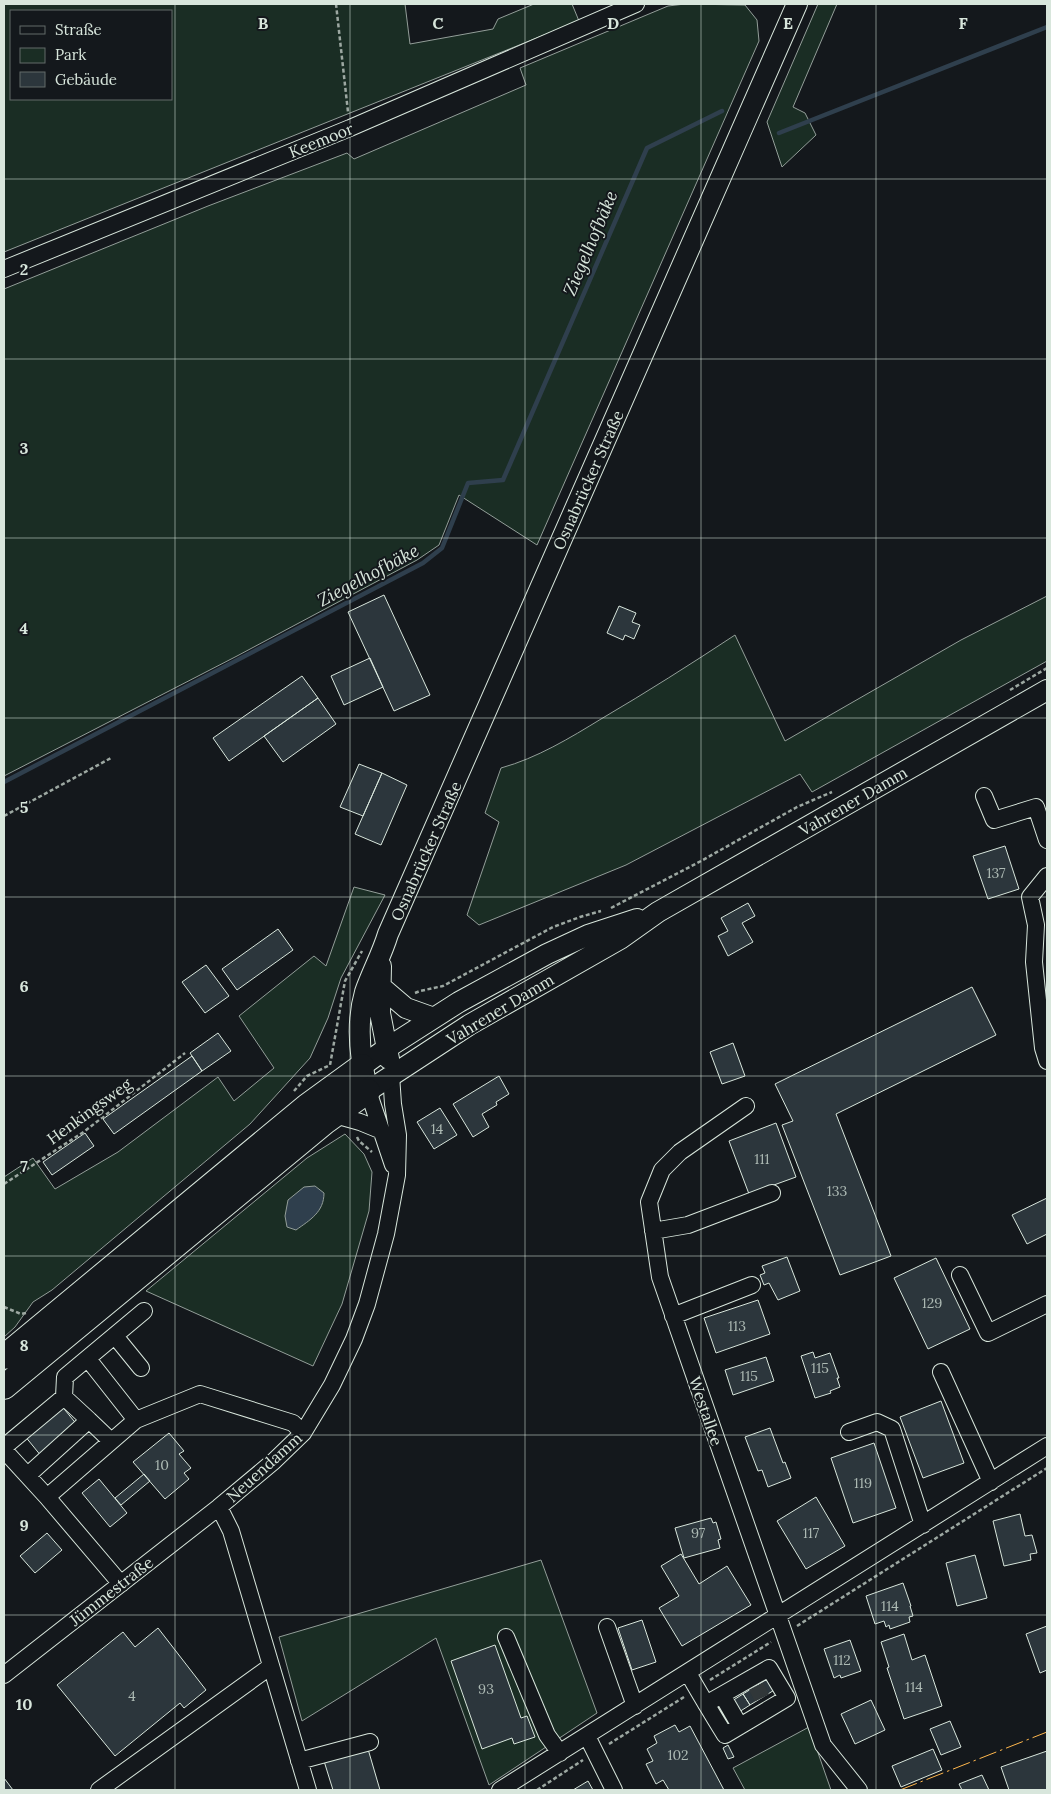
<svg xmlns="http://www.w3.org/2000/svg" width="1051" height="1794" viewBox="0 0 1051 1794" font-family="Lora,serif">
<rect width="100%" height="100%" fill="#14181c"/>
<path fill="#1a2d24" stroke="#939e99" fill-rule="evenodd" d="M4,4H405L410,44L493,29L498,19L534,4H572L579,21L4,252ZM11,11H171V99H11Z
M685,4L745,5L757,20L759,41L537,545L459,495L439,545L417,560L237,656L4,776V289L208,206L347,153L354,159L526,85L520,68L668,6Z
M818,4H837L793,107L805,113L816,135L782,167L767,122Z
M1047,596V661L812,792L800,774L626,865L479,925L467,915L499,822L485,813L501,768C537,758 570,738 601,719C647,692 691,664 735,635L785,741L961,640Z
M354,887L385,895L341,978L328,1018L310,1058L250,1124L52,1290L33,1302L15,1327L4,1337V1177L33,1158L55,1189L118,1152L218,1077L234,1101L274,1068L239,1016L314,956L326,966Z
M345,1134L364,1154L372,1172L369,1211L342,1304L313,1366L146,1291L307,1158Z
M541,1560L597,1713L489,1785L436,1638L302,1721L279,1637Z
M809,1727L831,1790H745L733,1768Z"/>
<path fill="#2f3f4d" stroke="#939e99" d="M315,1186L324,1193C324,1212 310,1220 296,1230L287,1227L285,1216L288,1200L304,1187Z"/>
<g fill="none" stroke-linecap="round" stroke-linejoin="round">
<path stroke="#2f3f4d" stroke-width="4.5" d="M779,133L1047,27
M4,782L423,563L442,548L468,483L503,480L647,148L722,111"/>
</g>
<path fill="#2c363c" stroke="#d8e6dc" d="M384,595L430,695L394,711L348,612Z
M619,606L636,613L632,622L640,625L634,639L625,635L623,640L607,633Z
M370,658L383,687L344,705L331,676Z
M302,676L318,698L229,761L213,738Z
M318,698L336,724L283,762L264,736Z
M359,764L382,773L363,816L340,807Z
M382,773L407,785L381,845L355,834Z
M1005,846L1019,889L988,899L973,856Z
M748,903L755,916L742,923L753,942L728,956L718,936L728,931L721,918Z
M278,929L293,950L237,990L222,969Z
M206,965L229,996L205,1013L182,982Z
M972,987L996,1035L836,1114L891,1256L840,1275L782,1125L793,1121L775,1084Z
M218,1033L231,1051L202,1071L190,1053Z
M733,1043L745,1076L722,1084L710,1052Z
M192,1056L202,1071L114,1134L103,1119Z
M499,1076L509,1094L496,1102L497,1105L482,1114L489,1127L473,1137L453,1104Z
M440,1108L457,1135L434,1149L417,1122Z
M776,1123L796,1177L749,1194L729,1141Z
M85,1133L94,1146L52,1175L43,1162Z
M1047,1198V1234L1027,1244L1012,1215Z
M787,1257L800,1291L778,1300L769,1283L764,1285L760,1275L765,1273L762,1266Z
M936,1258L970,1329L928,1349L894,1278Z
M758,1300L770,1334L716,1353L704,1318Z
M813,1352L815,1358L830,1353L839,1378H837L840,1387L830,1391L831,1393L815,1398L801,1356Z
M766,1357L774,1381L733,1395L725,1370Z
M56,1399L83,1432L46,1462L20,1430Z
M941,1401L964,1463L923,1478L900,1417Z
M770,1428L783,1463L785,1462L791,1478L768,1487L762,1470L758,1471L745,1437Z
M169,1433L184,1451L179,1454L191,1468L184,1473L189,1479L165,1499L133,1462Z
M874,1443L896,1508L853,1523L831,1458Z
M144,1474L150,1481L121,1505L115,1498Z
M99,1479L127,1513L110,1527L82,1493Z
M816,1497L845,1546L806,1569L777,1521Z
M1020,1514L1025,1536L1032,1535L1037,1553L1030,1554L1031,1560L1004,1566L993,1521Z
M711,1518L713,1523L716,1522L721,1539L718,1540L720,1548L684,1558L675,1528Z
M47,1533L62,1550L35,1573L20,1556Z
M681,1554L699,1584L727,1566L751,1605L682,1646L659,1608L679,1596L661,1566Z
M975,1555L987,1598L957,1606L946,1563Z
M903,1583L911,1606H910L913,1616L909,1617L910,1622L890,1629L889,1625L886,1627L884,1621L875,1624L866,1596Z
M642,1620L656,1662L632,1670L618,1628Z
M1047,1626V1670L1040,1673L1026,1634Z
M158,1628L206,1690L184,1708L180,1703L115,1756L57,1685L123,1632L135,1647Z
M904,1634L912,1660L925,1655L942,1706L904,1719L887,1668L889,1667L881,1642Z
M850,1640L861,1671L841,1678L840,1675L834,1678L824,1649Z
M495,1645L521,1718L527,1716L535,1737L514,1744L512,1738L482,1749L451,1661Z
M769,1678L776,1689L750,1705L743,1694Z
M743,1694L750,1705L739,1712L732,1701Z
M871,1700L885,1730L855,1744L841,1714Z
M950,1721L961,1747L941,1755L930,1729Z
M675,1725L679,1732L690,1726L724,1790H669L663,1780L656,1784L646,1764L653,1761L647,1749L657,1743L654,1736Z
M728,1745L734,1757L728,1759L723,1748Z
M368,1749L380,1790H333L324,1761Z
M933,1749L942,1770L901,1787L892,1766Z
M1047,1751V1790H1009L1001,1767Z
M982,1775L989,1790H962L959,1784Z
M4,1778L13,1790H4Z
M588,1781L593,1790H573Z"/>
<g fill="none" stroke-linecap="round" stroke-linejoin="round">
<path stroke="#313739" stroke-width="16" stroke-dasharray="16 8" stroke-linecap="butt" d="M756,1686L762,1698"/>
<g stroke="#d8e6dc" stroke-width="18">
<path id="minor" d="M4,269L350,128L636,4
M984,796L994,820L1036,807L1047,840
M1047,876L1030,897L1036,925L1034,962L1043,1048L1047,1061
M368,1091L393,1165
M746,1106L680,1152L662,1170L649,1202L660,1277L823,1745L859,1790
M335,1115L360,1122L382,1131
M653,1231L688,1225L772,1193
M960,1275L988,1333L1047,1304
M673,1316L752,1285
M115,1336L141,1368
M88,1359L136,1420
M941,1372L991,1482
M64,1397L89,1420
M849,1432L877,1422L892,1429L923,1525
M4,1447L64,1397L65,1377L144,1311
M4,1450L47,1497L121,1584
M28,1475L89,1420L111,1441
M47,1497L136,1420L200,1394L293,1423L303,1433
M219,1507L231,1531L308,1790
M607,1627L635,1706
M506,1637L547,1735L560,1753
M688,1673C700,1694 712,1714 725,1735L787,1698L769,1668L706,1704
M4,1675L219,1507L274,1461L303,1433L332,1385L354,1339L367,1304L386,1234L397,1175L398,1135L393,1104L391,1075
M722,1695L740,1726
M587,1736L614,1790
M299,1761L370,1742
M99,1790L271,1666
M500,1790L1047,1446"/>
</g>
<g stroke="#d8e6dc" stroke-width="22">
<path id="major" d="M797,4L388,934C382,954 372,972 365,992C356,1023 360,1060 368,1091L469,1025L620,939L658,912L1047,690
M381,966L380,1013L389,1059
M379,985L406,1008L434,1018
M362,1066L387,1048L459,1002L547,954L588,935L637,919"/>
</g>
<g stroke="#d8e6dc" stroke-width="26">
<path id="highway" d="M4,1357L307,1106L362,1066
M4,1387L325,1122L368,1091"/>
</g>
<path stroke="#9da8a2" stroke-width="2.5" stroke-dasharray="4 2.5" stroke-linecap="butt" d="M336,4L348,112
M1010,690L1047,668
M4,816L111,758
M611,908L701,861L797,807L832,792
M415,993L420,991L443,986L553,927L580,917L601,911
M294,1091L307,1076L330,1065L345,981L362,951
M357,1137L359,1141L372,1152
M4,1184L85,1131L185,1053
M4,1307L21,1314L26,1313
M797,1626L1047,1468
M710,1680L771,1642
M609,1744L684,1697
M537,1790L583,1760"/>
<use href="#minor" stroke="#14181c" stroke-width="16"/>
<use href="#major" stroke="#14181c" stroke-width="20"/>
<use href="#highway" stroke="#14181c" stroke-width="24"/>
<path stroke="#ffb74d" stroke-width="1" stroke-dasharray="18 4 2.5 4" stroke-linecap="butt" d="M900,1790L1047,1732"/>
</g>
<path fill="none" stroke="#d8e6dc" stroke-width="1" stroke-opacity="0.55" d="M175,4V1790M350,4V1790M525,4V1790M701,4V1790M876,4V1790M4,179H1047M4,359H1047M4,538H1047M4,718H1047M4,897H1047M4,1076H1047M4,1256H1047M4,1435H1047M4,1615H1047"/>
<g text-anchor="middle" dominant-baseline="central" stroke-width="4" stroke-linejoin="round" paint-order="stroke">
<g font-size="14" fill="#adbab4">
<text x="996" y="873">137</text>
<text x="437" y="1129">14</text>
<text x="762" y="1159">111</text>
<text x="837" y="1191">133</text>
<text x="932" y="1303">129</text>
<text x="737" y="1326">113</text>
<text x="820" y="1368">115</text>
<text x="749" y="1376">115</text>
<text x="162" y="1465">10</text>
<text x="863" y="1483">119</text>
<text x="698" y="1533">97</text>
<text x="811" y="1533">117</text>
<text x="890" y="1606">114</text>
<text x="842" y="1660">112</text>
<text x="914" y="1687">114</text>
<text x="486" y="1689">93</text>
<text x="132" y="1696">4</text>
<text x="678" y="1755">102</text>
</g>
<g font-size="16" fill="#d8e6dc" stroke="#14181c">
<text transform="translate(321 140) rotate(-22)">Keemoor</text>
<text transform="translate(588 480) rotate(-66)">Osnabrücker Straße</text>
<text transform="translate(853 801) rotate(-30)">Vahrener Damm</text>
<text transform="translate(426 851) rotate(-66)">Osnabrücker Straße</text>
<text transform="translate(500 1009) rotate(-31)">Vahrener Damm</text>
<text transform="translate(89 1111) rotate(-36)">Henkingsweg</text>
<text transform="translate(706 1411) rotate(71)">Westallee</text>
<text transform="translate(264 1467) rotate(-42)">Neuendamm</text>
<text transform="translate(111 1591) rotate(-38)">Jümmestraße</text>
</g>
<g font-size="18" font-style="italic" fill="#d8e6dc" stroke="#14181c">
<text transform="translate(590 243) rotate(-67)">Ziegelhofbäke</text>
<text transform="translate(368 575) rotate(-28)">Ziegelhofbäke</text>
</g>
</g>
<g font-size="16" text-anchor="middle" font-weight="bold" fill="#d8e6dc" stroke="#14181c" stroke-width="4" stroke-linejoin="round" paint-order="stroke">
<text x="263" y="29">B</text>
<text x="438" y="29">C</text>
<text x="613" y="29">D</text>
<text x="788" y="29">E</text>
<text x="963" y="29">F</text>
<text x="24" y="275">2</text>
<text x="24" y="454">3</text>
<text x="24" y="634">4</text>
<text x="24" y="813">5</text>
<text x="24" y="992">6</text>
<text x="24" y="1172">7</text>
<text x="24" y="1351">8</text>
<text x="24" y="1531">9</text>
<text x="24" y="1710">10</text>
</g>
<rect width="1051" height="1794" fill="none" stroke="#d8e6dc" stroke-width="10"/>
<rect x="10" y="10" width="162" height="90" fill="#14181c" stroke="#626a69"/>
<rect x="20" y="26" width="25" height="8" fill="#14181c" stroke="#626a69"/>
<text x="55" y="35" font-size="15" fill="#d8e6dc">Straße</text>
<rect x="20" y="48" width="25" height="15" fill="#1a2d24" stroke="#626a69"/>
<text x="55" y="60" font-size="15" fill="#d8e6dc">Park</text>
<rect x="20" y="72" width="25" height="15" fill="#2c363c" stroke="#626a69"/>
<text x="55" y="85" font-size="15" fill="#d8e6dc">Gebäude</text>
</svg>
